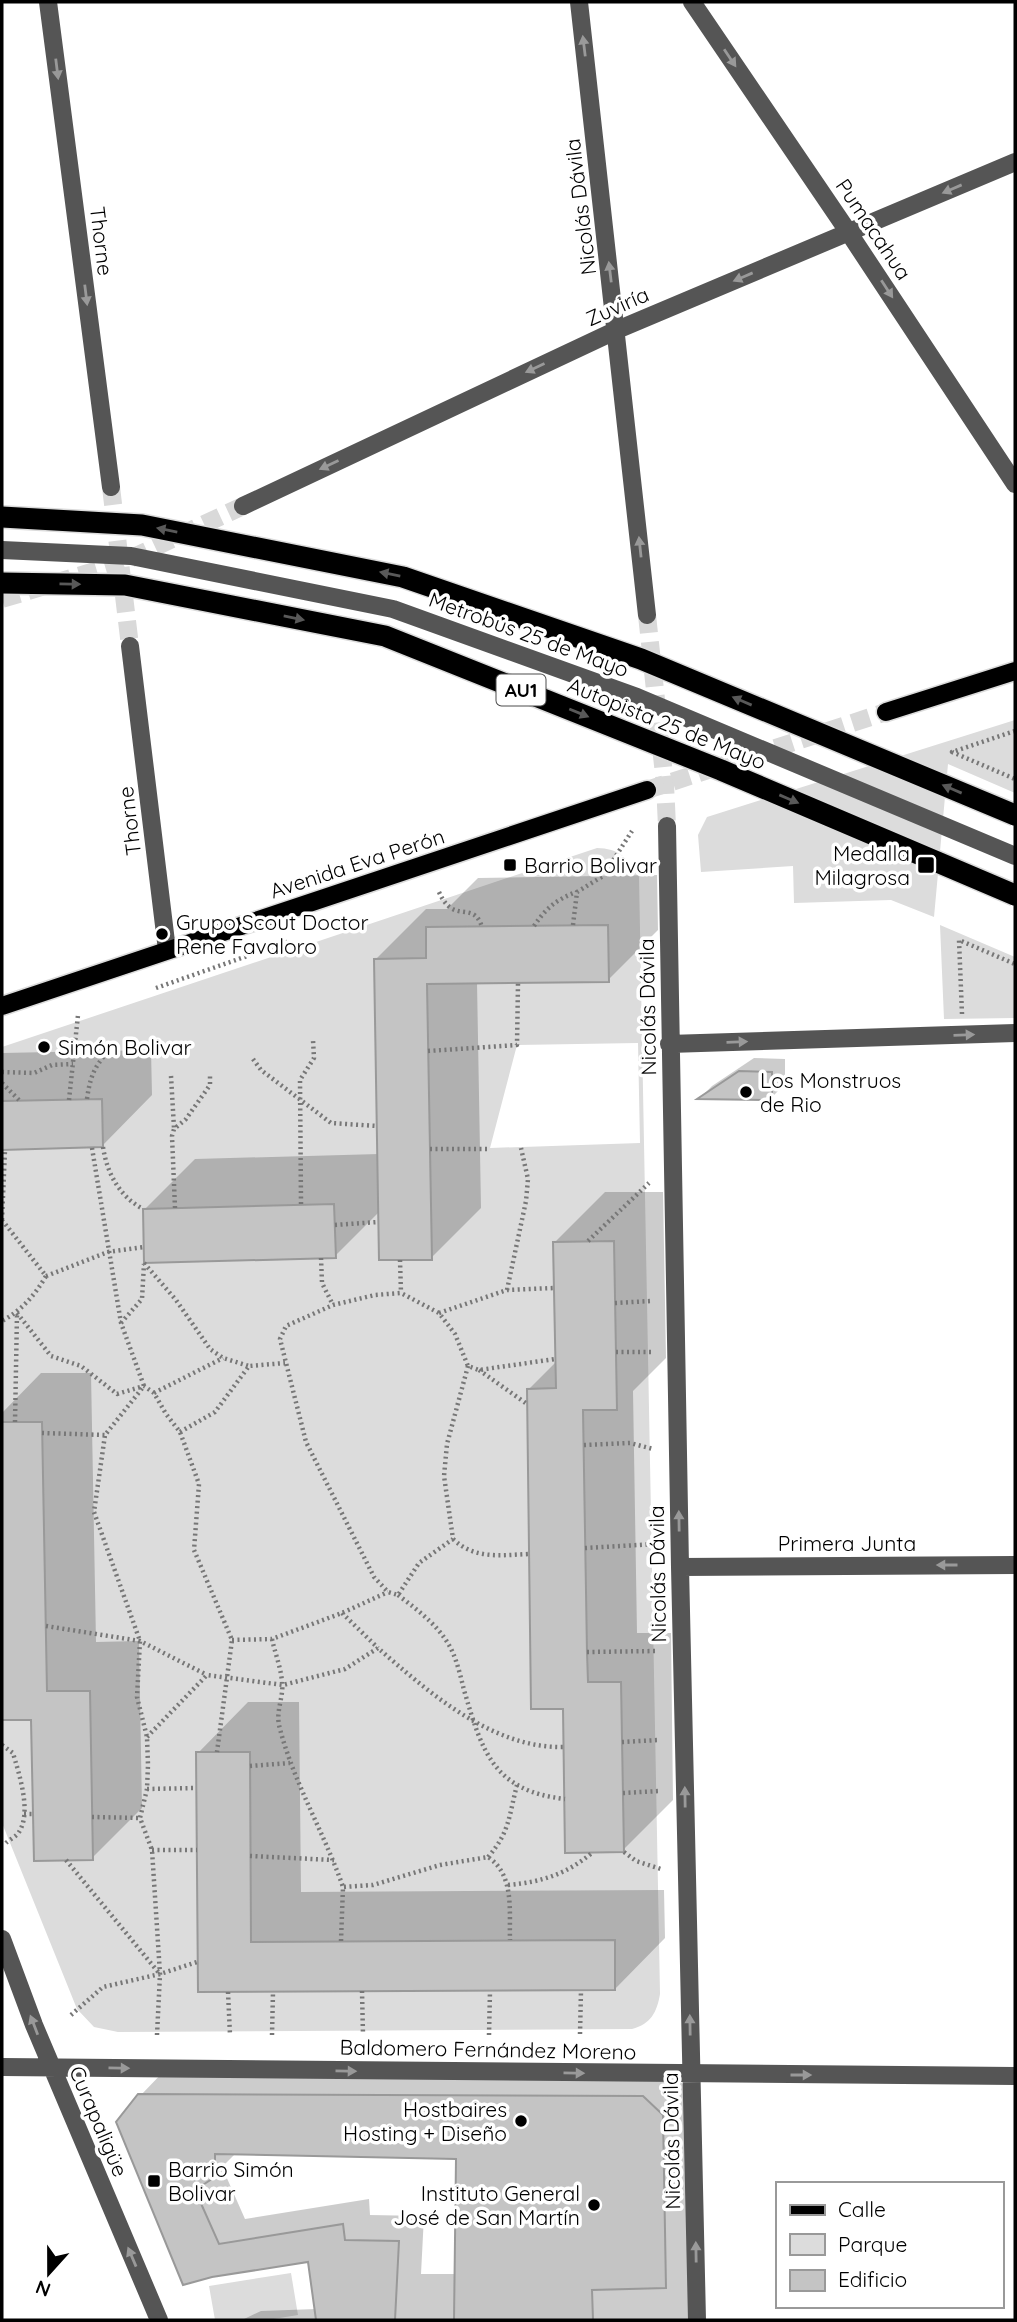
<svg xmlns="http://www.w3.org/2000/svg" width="1017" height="2322" viewBox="0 0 1017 2322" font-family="Quicksand,sans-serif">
<rect width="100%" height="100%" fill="#fff"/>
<path fill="#dcdcdc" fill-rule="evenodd" d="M1015,720V793L948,764L934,917L891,900L794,903L793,866L701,872L698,835L707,817Z
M597,848C618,848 630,859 639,877L660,1994C657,2012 651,2024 632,2029L118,2032L94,2027L77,2009L2,1823V1720H31L90,1691H47L41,1422H2V1150L103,1147L102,1099L2,1101V1047ZM608,925V982L427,984L432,1259L380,1260L374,959L426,958V927ZM638,1043L640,1143L490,1148L517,1045ZM334,1204L335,1258L144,1263L143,1209ZM614,1241L617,1410H583L587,1652L588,1682L621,1683L624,1851L563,1709H531L527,1389L556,1388L553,1242ZM197,1752H250L251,1942L614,1940L615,1990L198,1992Z
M940,925L1015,957V1018L944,1019Z
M291,2273L298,2315L267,2320H215L209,2286Z"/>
<path fill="#0003" fill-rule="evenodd" d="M657,875L658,930L608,980L477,982L481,1208L431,1258L380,1211L335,1256L144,1210L195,1159L379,1154L376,959L426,909H447L478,878Z
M151,1050L152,1095L102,1146L2,1148V1053Z
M754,1058L785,1059V1084L771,1098L701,1097L712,1086Z
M605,1192H663L666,1358L633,1391L637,1633H671L673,1800L623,1850L565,1707L528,1390L557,1361L555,1242Z
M41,1373H91L96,1642L139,1641L142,1808L92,1858L33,1718L2,1719V1413Z
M248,1702H299L301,1892L664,1890L665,1938L615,1989L200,1990L198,1753Z
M166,2069L669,2071L688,2089L692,2320H242L261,2311L316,2309L310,2260L212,2275L140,2096ZM236,2153L458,2158L456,2274H421L424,2216L370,2215L369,2199L245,2219L222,2167Z"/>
<path fill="#c4c4c4" stroke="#999" stroke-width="2" d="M608,925L609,982L427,984L432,1260H379L374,959L426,958V927Z
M739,1071L772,1072V1100L697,1099Z
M102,1099L103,1147L2,1150V1101Z
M334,1204L336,1258L144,1263L143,1209Z
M614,1241L617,1410H583L587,1652L588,1682H621L624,1852L565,1853L563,1709H531L527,1389L556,1388L553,1242Z
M2,1422H42L47,1691H90L93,1860L34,1861L31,1720H2Z
M196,1752H250L251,1942L615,1940V1990L198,1992Z
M138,2094L643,2096L663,2115L666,2288L592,2290L593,2320H454L456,2159L215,2154V2177L195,2190L219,2244L343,2224L345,2240L399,2241L395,2320H316L308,2262L212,2277L183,2285L116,2122Z"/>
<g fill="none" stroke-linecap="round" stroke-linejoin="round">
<path stroke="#d9d9d9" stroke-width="18" stroke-dasharray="18 9" stroke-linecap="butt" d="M111,487L130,646
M2,599L121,563L243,506
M647,615L665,784L667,826"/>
<path stroke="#d9d9d9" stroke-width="18" stroke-dasharray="18 9" stroke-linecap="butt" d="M647,790L886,712"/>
<g stroke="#dbdbdb" stroke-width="21">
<path id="major" d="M886,712L1015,671
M2,1006L647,790"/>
</g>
<path stroke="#777" stroke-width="4.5" stroke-dasharray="2 3.5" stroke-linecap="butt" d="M1015,731L952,752L1015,779
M439,892C454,926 473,899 482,927
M573,925L577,892L603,876L632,831
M534,926C546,908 556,900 576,892
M156,988L290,941
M962,1014L959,940L1015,964
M428,1051L517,1045L518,983
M253,1059L261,1070L331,1123L377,1126
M2,1072L34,1073L52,1065L73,1064
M171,1076L174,1128
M2,1083L20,1101
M87,1099C91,1070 97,1064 116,1042
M69,1100L78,1015
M103,1147C107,1173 119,1196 143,1209
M92,1148L121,1323L144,1386L105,1435L94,1512L140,1641L137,1697L147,1737L148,1765L147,1789L140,1818L152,1850L160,1974L157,2035
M430,1149H490
M301,1204L300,1080L314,1058L313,1040
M175,1208L172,1136L174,1129L186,1119L210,1085V1073
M2,1220L46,1276C35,1295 22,1310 2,1321
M2,1220L5,1150
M335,1225L378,1222
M588,1241L649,1183
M321,1258L322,1283L333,1305
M400,1260L401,1293
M144,1263L176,1300L210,1349L223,1358L249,1366
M46,1276L108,1252L144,1247
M507,1290L526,1201L528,1179L521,1148
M615,1303L651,1301
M17,1313L51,1356L81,1366L117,1394L144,1386L154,1393L166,1414L180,1432L199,1484L194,1550L232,1640L217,1752
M439,1313L507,1290L554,1288
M121,1323L142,1299L144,1264
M616,1352H652
M468,1366L447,1444L444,1476L453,1539L419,1563L398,1595L388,1592L374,1577L306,1442L280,1339L286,1326L333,1305L375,1295L401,1293L439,1313L455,1334L468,1366L479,1370L555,1359
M479,1370L527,1404
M154,1393L223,1358
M15,1422L17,1314
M180,1432L215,1412L249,1366L285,1363
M42,1433L105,1435
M584,1445L630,1443L653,1449
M453,1539C475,1560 501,1555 529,1554
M585,1548L656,1544
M398,1595C420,1612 442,1628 453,1653C458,1665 461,1678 464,1690C482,1751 493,1791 565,1799
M342,1613L378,1648
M46,1626L140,1641L207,1675
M272,1639C275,1653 281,1668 282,1682C284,1696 276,1710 279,1725C293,1782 324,1832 343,1887
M232,1640L272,1639L342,1613L388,1592
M587,1652L657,1651
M147,1737L207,1675L283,1685L345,1669L378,1648C428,1692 493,1749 564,1747
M622,1742L659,1740
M2,1745L13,1753C19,1774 32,1812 19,1832C17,1836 9,1840 6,1843
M250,1766L290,1763
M147,1789L196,1788
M623,1793L660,1791
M24,1814H33
M92,1817L140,1818
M152,1850H197
M624,1852L636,1861L661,1869
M250,1856L334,1860
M488,1857C510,1832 509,1815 517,1785
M66,1860L159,1973
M508,1885C542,1882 567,1874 593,1852
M341,1941L343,1887L373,1885L440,1865L488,1857C515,1875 509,1912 510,1940
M362,1991L363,2035
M228,1992L230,2035
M71,2015L103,1987L160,1974L197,1962
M580,2034L581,1990
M272,2035L273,1992
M489,2035L490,1991"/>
<path stroke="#555" stroke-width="18" d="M48,2L111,487
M579,2L647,615
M692,2L849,233L1015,484
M243,506L617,330L1015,162
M130,646L167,950
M667,826L680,1567L697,2320
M669,1044L1015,1033
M680,1567L1015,1565
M2,1939L34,2025L159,2320
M2,2067L1015,2076"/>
<use href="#major" stroke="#000" stroke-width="18"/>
<g stroke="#dbdbdb" stroke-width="24" stroke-linecap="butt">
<path id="highway-bridge" d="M2,517L142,525L403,577L641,659L1015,815
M2,583L125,585L385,636L721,770L1015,895"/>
</g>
<path stroke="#555" stroke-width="18" d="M2,550L131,556L393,609L637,697L1015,856"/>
<use href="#highway-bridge" stroke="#000" stroke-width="21"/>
</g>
<defs><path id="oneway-solid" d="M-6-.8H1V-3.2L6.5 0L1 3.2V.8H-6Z" transform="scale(1.75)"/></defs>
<g fill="#999">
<use href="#oneway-solid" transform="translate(584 46) rotate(-97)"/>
<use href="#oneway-solid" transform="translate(730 58) rotate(56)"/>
<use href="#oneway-solid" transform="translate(57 69) rotate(83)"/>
<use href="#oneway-solid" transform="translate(952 189) rotate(157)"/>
<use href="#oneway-solid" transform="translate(610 272) rotate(-97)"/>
<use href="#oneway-solid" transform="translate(743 277) rotate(157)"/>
<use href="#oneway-solid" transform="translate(887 289) rotate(57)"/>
<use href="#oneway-solid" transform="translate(86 295) rotate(83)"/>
<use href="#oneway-solid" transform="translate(535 368) rotate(155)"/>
<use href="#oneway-solid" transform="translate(329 465) rotate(155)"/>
<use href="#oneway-solid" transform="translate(640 547) rotate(-96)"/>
<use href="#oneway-solid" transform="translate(964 1035) rotate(-2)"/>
<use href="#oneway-solid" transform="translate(737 1042) rotate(-2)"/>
<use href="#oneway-solid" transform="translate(679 1521) rotate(-91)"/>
<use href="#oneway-solid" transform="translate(947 1565) rotate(180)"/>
<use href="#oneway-solid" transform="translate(685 1797) rotate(-91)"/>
<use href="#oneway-solid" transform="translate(34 2025) rotate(-111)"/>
<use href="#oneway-solid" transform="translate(690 2025) rotate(-91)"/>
<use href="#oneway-solid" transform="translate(119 2068) rotate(1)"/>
<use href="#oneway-solid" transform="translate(346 2071) rotate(1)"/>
<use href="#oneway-solid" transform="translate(574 2073) rotate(1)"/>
<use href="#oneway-solid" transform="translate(801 2075)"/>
<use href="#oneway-solid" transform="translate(696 2252) rotate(-91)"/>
<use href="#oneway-solid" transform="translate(132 2257) rotate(-113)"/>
</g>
<g fill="#595959">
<use href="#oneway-solid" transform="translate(167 530) rotate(-169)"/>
<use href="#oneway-solid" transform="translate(390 574) rotate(-169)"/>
<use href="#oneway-solid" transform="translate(70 584) rotate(1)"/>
<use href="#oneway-solid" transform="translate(294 618) rotate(11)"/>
<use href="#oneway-solid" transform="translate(742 701) rotate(-157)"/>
<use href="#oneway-solid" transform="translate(579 713) rotate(22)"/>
<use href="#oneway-solid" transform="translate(952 789) rotate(-157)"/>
<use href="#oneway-solid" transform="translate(789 799) rotate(23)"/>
</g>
<g fill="#000" stroke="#fff" stroke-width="2.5">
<rect x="503" y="858" width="14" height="14" rx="3.5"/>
<rect x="917" y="856" width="18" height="18" rx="3.5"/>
<circle cx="162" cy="934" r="7"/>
<circle cx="44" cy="1047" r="7"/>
<circle cx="746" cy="1092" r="7"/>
<circle cx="521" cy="2121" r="7"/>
<rect x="147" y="2174" width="14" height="14" rx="3.5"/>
<circle cx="594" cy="2205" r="7"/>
</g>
<g text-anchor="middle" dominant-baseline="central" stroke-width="7" stroke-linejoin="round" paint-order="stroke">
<rect fill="#fff" stroke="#4c4c4c" stroke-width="2" x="496.5" y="674.5" width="49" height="31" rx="5"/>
<g font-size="19" font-weight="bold" fill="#000">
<text x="521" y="690">AU1</text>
</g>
<g font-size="21" fill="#000" stroke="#fff">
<text transform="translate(580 207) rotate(-97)">Nicolás Dávila</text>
<text transform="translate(874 229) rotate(56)">Pumacahua</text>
<text transform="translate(102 241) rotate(83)">Thorne</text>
<text transform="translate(617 306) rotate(-24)">Zuviría</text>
<text transform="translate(529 634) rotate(20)">Metrobús 25 de Mayo</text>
<text transform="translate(667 723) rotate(22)">Autopista 25 de Mayo</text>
<text transform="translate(129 821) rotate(-97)">Thorne</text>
<text transform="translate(357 863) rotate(-18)">Avenida Eva Perón</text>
<text transform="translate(647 1007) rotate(-91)">Nicolás Dávila</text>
<text x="847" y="1543">Primera Junta</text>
<text transform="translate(657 1574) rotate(-91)">Nicolás Dávila</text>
<text transform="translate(488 2049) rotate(1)">Baldomero Fernández Moreno</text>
<text transform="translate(99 2121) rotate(67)">Curapaligüe</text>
<text transform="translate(671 2141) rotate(-91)">Nicolás Dávila</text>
</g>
<g font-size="21" fill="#000" stroke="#fff" text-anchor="start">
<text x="910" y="853" text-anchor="end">Medalla<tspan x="910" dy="24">Milagrosa</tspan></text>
<text x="524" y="865">Barrio Bolivar</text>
<text x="176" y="922">Grupo Scout Doctor<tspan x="176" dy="24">Rene Favaloro</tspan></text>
<text x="58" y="1047">Simón Bolivar</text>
<text x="760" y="1080">Los Monstruos<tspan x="760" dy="24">de Rio</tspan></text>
<text x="507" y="2109" text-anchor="end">Hostbaires<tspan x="507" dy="24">Hosting + Diseño</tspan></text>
<text x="168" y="2169">Barrio Simón<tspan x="168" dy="24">Bolivar</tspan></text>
<text x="580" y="2193" text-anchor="end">Instituto General<tspan x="580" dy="24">José de San Martín</tspan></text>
</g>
</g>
<rect width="1017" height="2322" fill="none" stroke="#000000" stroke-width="7"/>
<rect x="776" y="2182" width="228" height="126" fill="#ffffff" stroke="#999999" stroke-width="2"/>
<rect x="790" y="2205" width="35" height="10" fill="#000000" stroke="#999999" stroke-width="2"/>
<text x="838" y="2217" font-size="21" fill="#000000">Calle</text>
<rect x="790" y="2234" width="35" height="21" fill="#dcdcdc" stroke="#999999" stroke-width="2"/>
<text x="838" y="2252" font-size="21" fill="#000000">Parque</text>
<rect x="790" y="2270" width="35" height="21" fill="#c4c4c4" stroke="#999999" stroke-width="2"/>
<text x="838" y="2287" font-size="21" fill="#000000">Edificio</text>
<g transform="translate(49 2273) rotate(201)" stroke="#ffffff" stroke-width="5" paint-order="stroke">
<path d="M0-5L12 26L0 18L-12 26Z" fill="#000000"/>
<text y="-10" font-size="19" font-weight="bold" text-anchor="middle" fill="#000000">N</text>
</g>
</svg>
